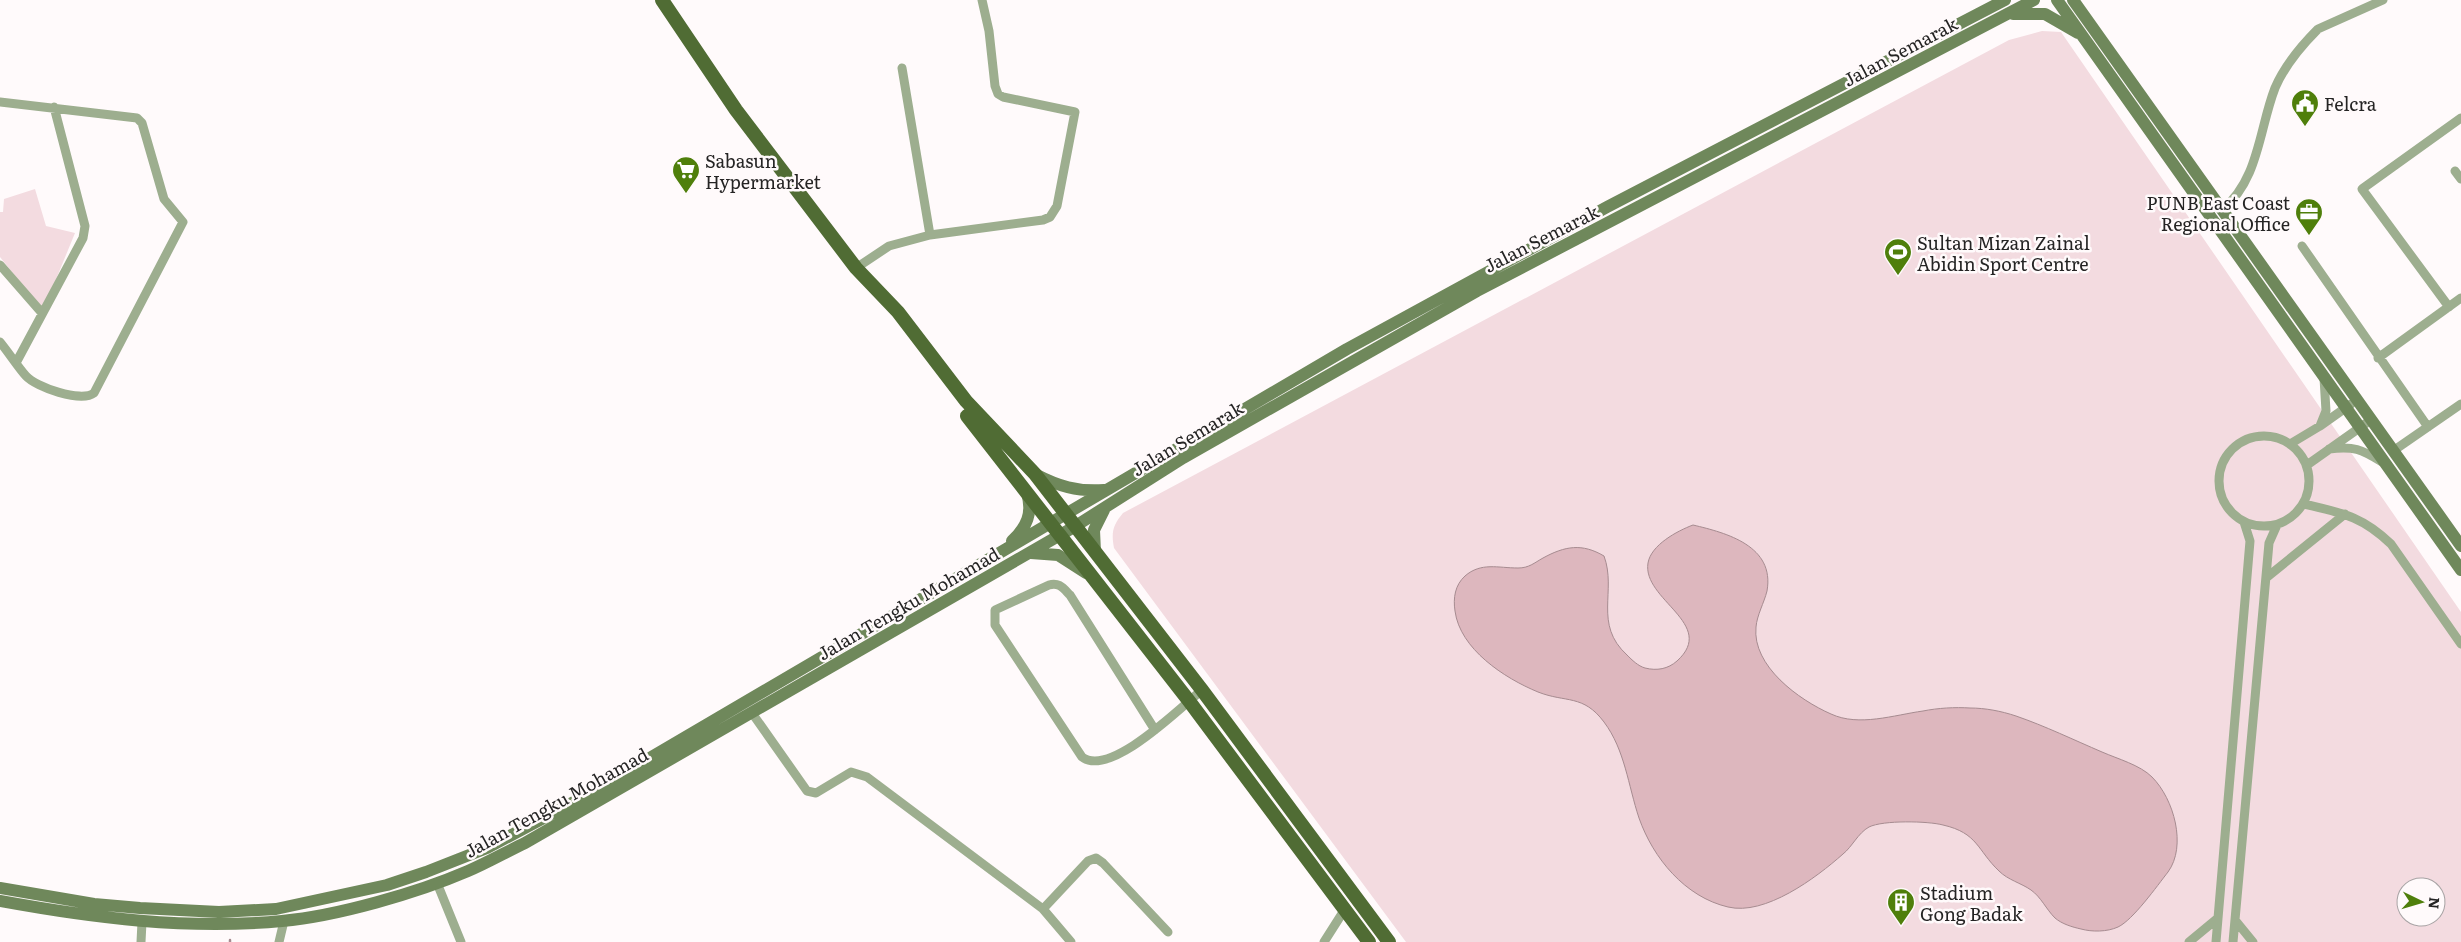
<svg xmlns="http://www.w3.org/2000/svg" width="2461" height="942" viewBox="0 0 2461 942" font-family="Literata,serif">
<rect width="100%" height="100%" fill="#fffafb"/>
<path fill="#f3dbe0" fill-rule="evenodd" d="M2042,31L2061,32L2461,612V942H1406L1114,548C1111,532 1113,525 1123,513L2009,40ZM2406,887H2436V917H2406Z
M35,189L46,226L75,233L43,311L0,257V212H3L4,199Z"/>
<path fill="#ddb7be" stroke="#a68b90" d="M1693,525C1727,533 1775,546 1767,591C1764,603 1757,615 1756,627C1752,666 1799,700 1831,714C1859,727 1894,715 1923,711C1938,708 1955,707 1970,708C1985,708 2001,711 2016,716C2045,726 2074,740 2102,752C2118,759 2140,765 2152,777C2174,799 2187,846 2168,872C2157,886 2133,920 2118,927C2107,932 2092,932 2081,929C2072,927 2062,924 2055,918C2046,909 2041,897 2031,890C2021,883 2008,880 1999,871C1977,850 1978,833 1943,825C1928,821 1883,820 1869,827C1858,833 1852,847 1843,854C1816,878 1765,916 1728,907C1685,897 1653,858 1639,818C1628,785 1625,750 1604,722C1583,694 1566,703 1538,692C1504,678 1460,649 1455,611C1453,598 1455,585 1465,576C1481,562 1498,568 1518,568C1529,568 1534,563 1543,558C1565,546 1582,543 1604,556C1617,591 1593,624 1627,655C1632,660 1638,666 1645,668C1657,671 1668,669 1677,661C1718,624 1642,600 1648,563C1651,545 1677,531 1693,525Z"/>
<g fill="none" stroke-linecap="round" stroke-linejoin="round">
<path stroke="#a68b90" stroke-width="2.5" d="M230,942V940"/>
<path stroke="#9dae8f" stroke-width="9" d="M902,68L930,235
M0,102L137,118L142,123L164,199L183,222L94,393C81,403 36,387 26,376C18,367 9,353 0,342
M2455,171L2461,179
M2222,210C2259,180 2259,129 2275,88C2284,67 2302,45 2318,29L2383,0
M2302,246L2428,427
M0,265L42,313
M856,268L889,246L930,235L1043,220L1050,217L1057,206L1075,112L1003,97L998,94L995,86L989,31L982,0
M2449,307L2362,189L2461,118
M2378,358L2461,298
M17,361L83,238L85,226L54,107
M2320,426L2326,411L2324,378
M2219 481a45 45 0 1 1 90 0a45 45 0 1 1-90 0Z
M2290,444L2320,426L2351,404
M2329,449C2354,446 2361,449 2382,462
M2393,451L2461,404
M2307,465L2372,419
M2304,504C2342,513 2362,516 2391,544L2461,644
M2266,578L2345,514
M752,713L807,791L816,793L851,772L867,777L1043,909L1071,942
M1155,730L1070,595C1063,588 1059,582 1049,585L995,610V625L1082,757C1110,778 1180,708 1202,690
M437,883L461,942
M1043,909L1088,861L1096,858L1103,863L1168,932
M2235,920L2253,942
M141,942L142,922
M279,942L284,921
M1324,942L1345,909
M2189,942L2218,918
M2216,942L2250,541L2244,522
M2233,942L2269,543L2277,525"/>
<path stroke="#6f885b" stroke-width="12" d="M2057,0L2461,570
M2073,0L2461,546
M2013,14H2045L2078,33
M1035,474C1058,486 1077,492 1104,490
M1012,541C1027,527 1033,513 1027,493
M1095,552L1094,530L1104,510
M1031,553L1058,555L1086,573
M0,888L94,904L140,908L219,912L276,909L387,885L426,872L487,848L585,796L1347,349L1607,207L2005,0
M0,901C93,918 187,930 282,921C337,916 417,893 468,871C487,863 506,852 525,843L1074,527L1183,458L1477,291L2034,0"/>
<path stroke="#506c34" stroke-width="14" d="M662,0L736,110L856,268L898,312L966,401L1035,474L1202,690L1389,942
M967,416L1189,701L1369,942"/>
</g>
<defs>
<g id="civic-pin" transform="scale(1.4375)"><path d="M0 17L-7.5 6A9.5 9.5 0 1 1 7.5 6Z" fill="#4f7f0b" stroke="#fffafb"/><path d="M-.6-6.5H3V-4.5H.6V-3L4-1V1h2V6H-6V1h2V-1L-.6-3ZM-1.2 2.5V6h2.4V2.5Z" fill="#fff"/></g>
<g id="supermarket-pin" transform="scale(1.4375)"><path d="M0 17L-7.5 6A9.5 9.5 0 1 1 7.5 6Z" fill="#4f7f0b" stroke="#fffafb"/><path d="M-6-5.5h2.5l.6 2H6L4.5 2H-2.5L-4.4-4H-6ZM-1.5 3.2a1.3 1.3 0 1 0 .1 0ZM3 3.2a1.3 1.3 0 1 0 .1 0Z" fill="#fff"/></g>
<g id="office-pin" transform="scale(1.4375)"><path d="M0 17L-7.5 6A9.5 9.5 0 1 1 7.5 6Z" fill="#4f7f0b" stroke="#fffafb"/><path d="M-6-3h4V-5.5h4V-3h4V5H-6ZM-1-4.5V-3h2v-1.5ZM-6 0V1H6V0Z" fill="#fff"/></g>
<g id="stadium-pin" transform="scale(1.4375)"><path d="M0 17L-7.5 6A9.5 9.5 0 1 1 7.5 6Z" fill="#4f7f0b" stroke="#fffafb"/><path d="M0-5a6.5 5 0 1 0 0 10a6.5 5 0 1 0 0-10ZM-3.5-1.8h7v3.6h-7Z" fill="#fff"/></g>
<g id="building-pin" transform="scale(1.4375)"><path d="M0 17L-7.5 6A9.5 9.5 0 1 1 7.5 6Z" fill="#4f7f0b" stroke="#fffafb"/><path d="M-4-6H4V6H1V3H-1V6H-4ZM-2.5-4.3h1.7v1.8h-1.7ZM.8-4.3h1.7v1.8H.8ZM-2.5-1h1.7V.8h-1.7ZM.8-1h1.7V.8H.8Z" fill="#fff"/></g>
</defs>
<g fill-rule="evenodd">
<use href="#civic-pin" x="2305" y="103"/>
<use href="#supermarket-pin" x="686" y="170"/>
<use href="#office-pin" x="2309" y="212"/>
<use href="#stadium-pin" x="1898" y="252"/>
<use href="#building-pin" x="1901" y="902"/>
</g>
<g text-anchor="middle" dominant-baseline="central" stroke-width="5" stroke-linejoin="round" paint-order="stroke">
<g font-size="18" fill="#252424" stroke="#fffafb">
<text transform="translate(1900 51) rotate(-28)">Jalan Semarak</text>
<text transform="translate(1541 238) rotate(-27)">Jalan Semarak</text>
<text transform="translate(1187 438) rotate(-31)">Jalan Semarak</text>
<text transform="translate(908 603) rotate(-30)">Jalan Tengku Mohamad</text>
<text transform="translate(556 802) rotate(-29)">Jalan Tengku Mohamad</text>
</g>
<g font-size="18" fill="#252424" stroke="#fffafb" text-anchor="start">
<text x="2324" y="103">Felcra</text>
<text x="705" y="160">Sabasun<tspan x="705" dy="21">Hypermarket</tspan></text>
<text x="2290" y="202" text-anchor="end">PUNB East Coast<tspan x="2290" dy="21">Regional Office</tspan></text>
<text x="1917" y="242">Sultan Mizan Zainal<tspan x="1917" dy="21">Abidin Sport Centre</tspan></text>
<text x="1920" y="892">Stadium<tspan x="1920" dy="21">Gong Badak</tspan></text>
</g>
</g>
<g transform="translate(2421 902) rotate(95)"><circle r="24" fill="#fffafb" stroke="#a8a4a5"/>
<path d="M0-4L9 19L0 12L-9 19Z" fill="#4f7f0b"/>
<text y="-8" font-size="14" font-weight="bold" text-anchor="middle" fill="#252424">N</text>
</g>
</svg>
